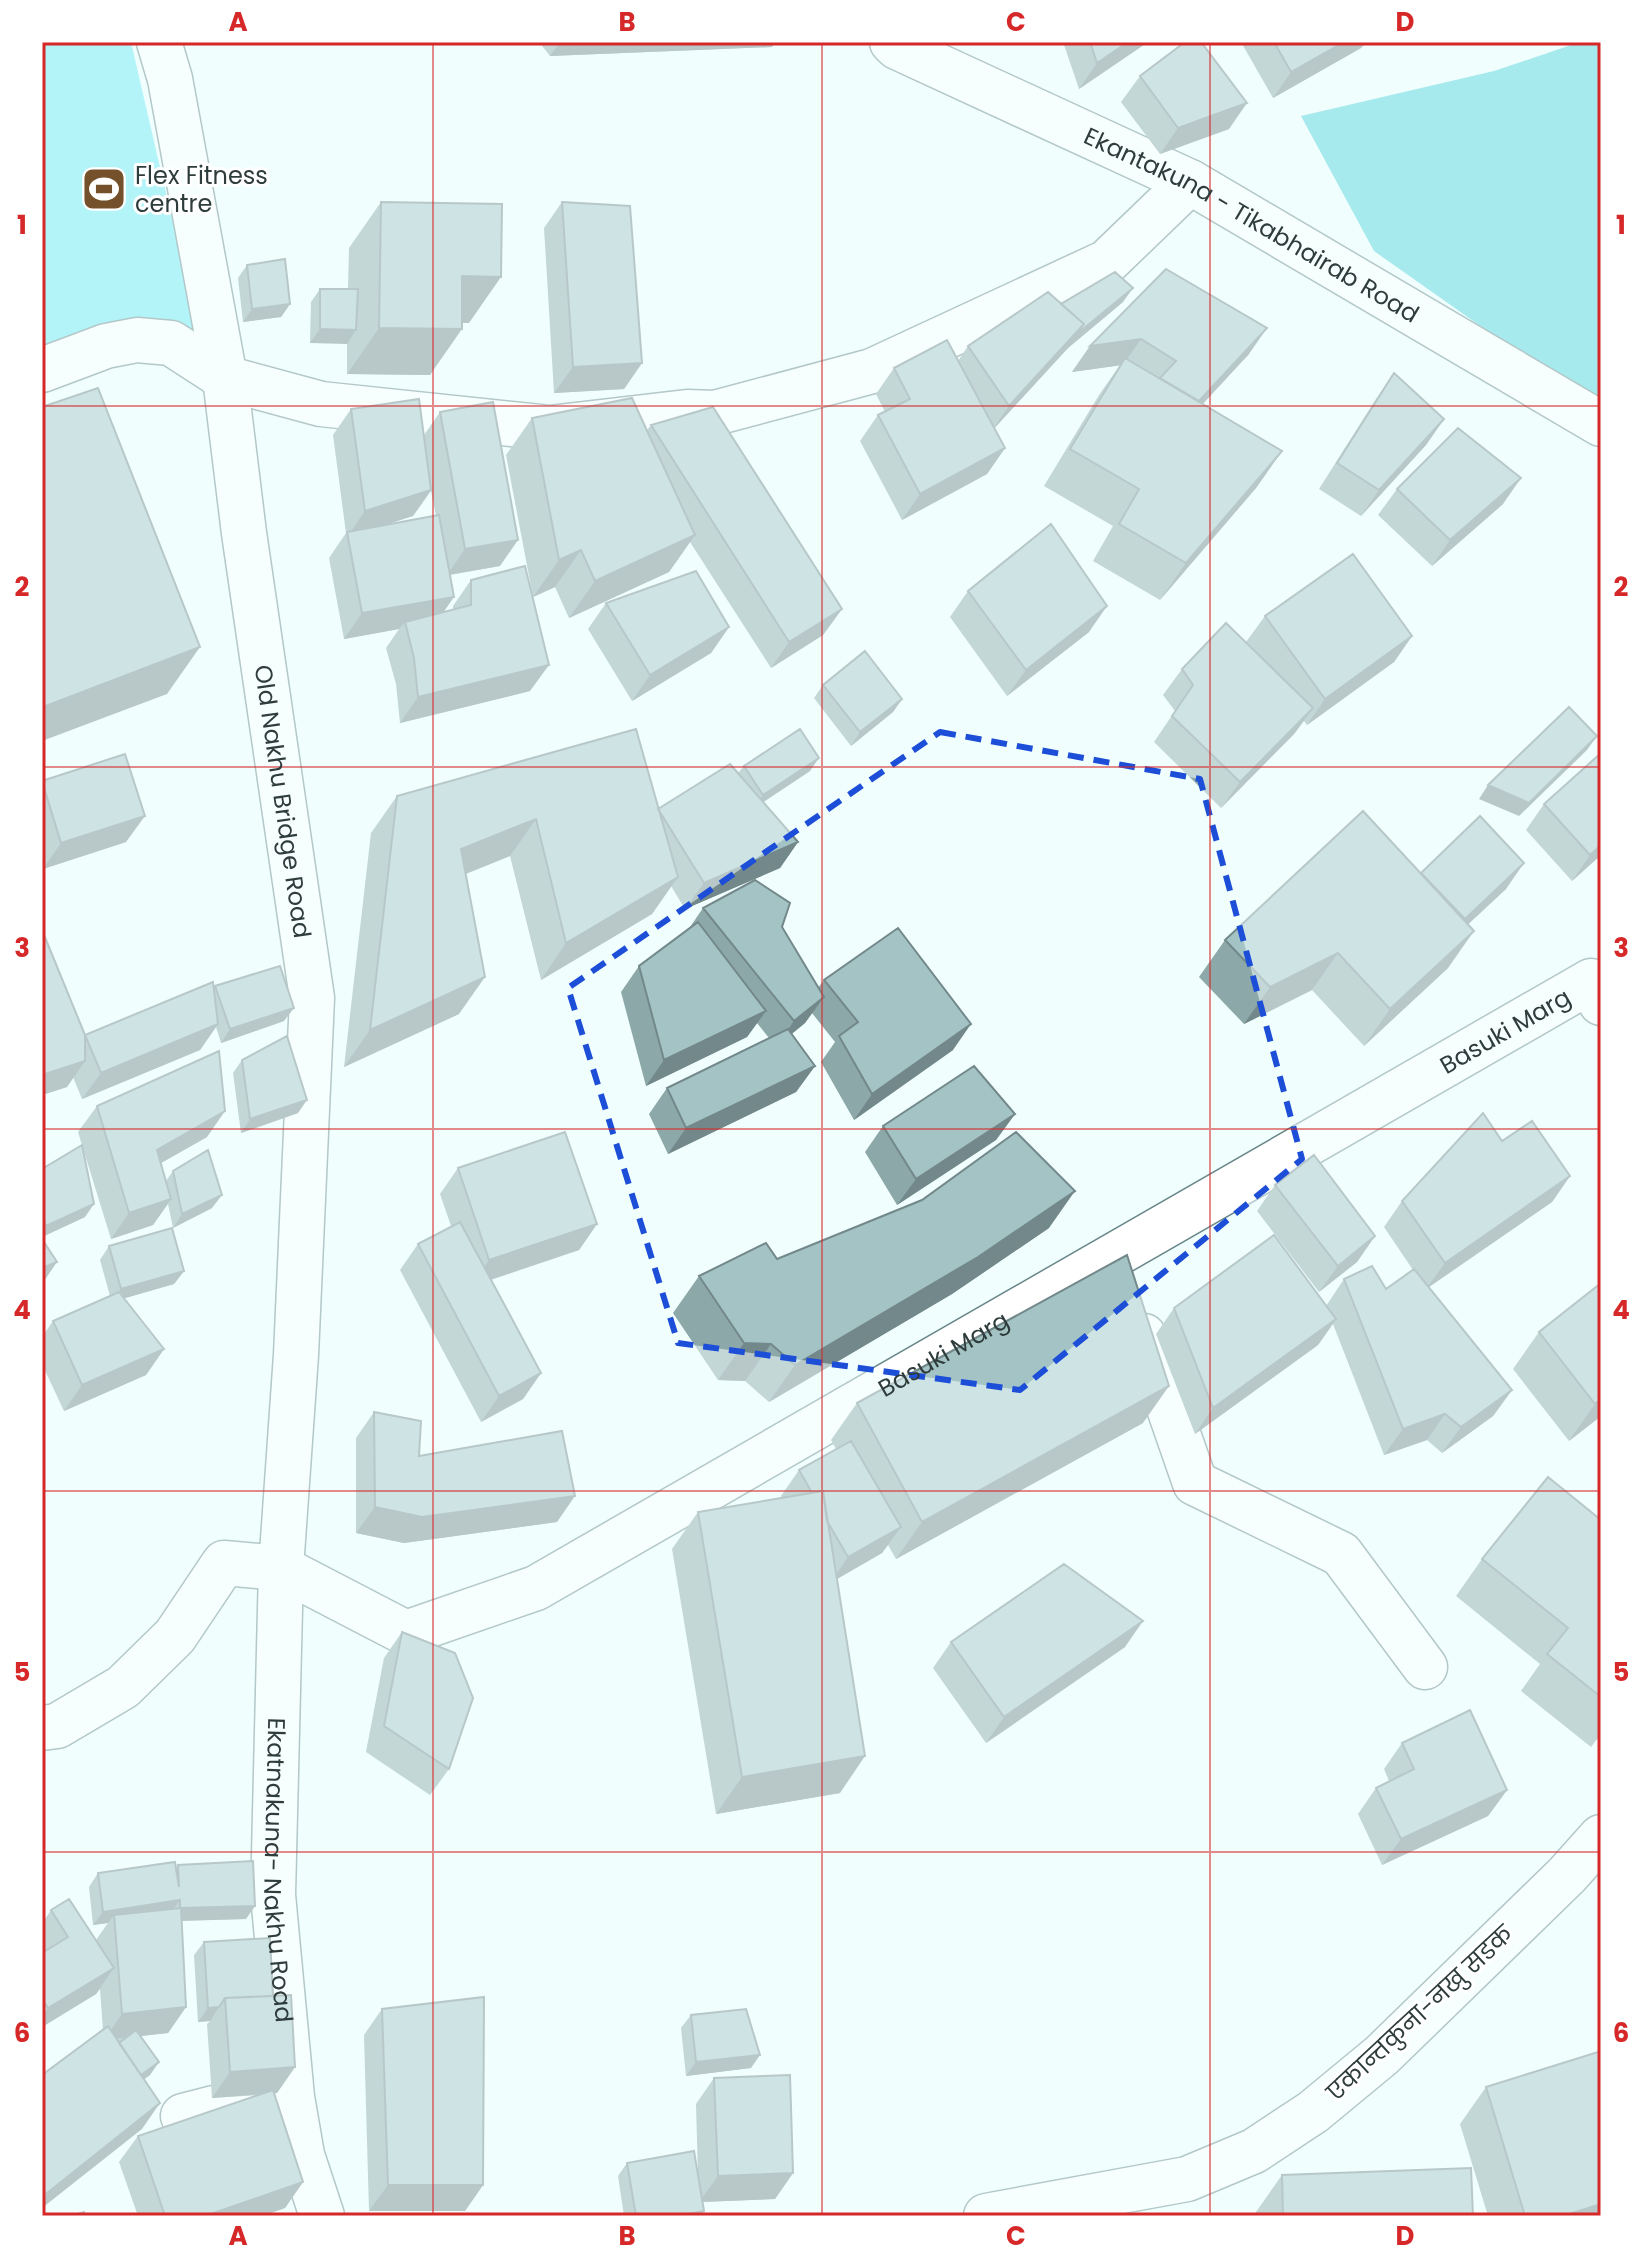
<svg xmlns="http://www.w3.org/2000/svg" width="1643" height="2258" viewBox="0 0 1643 2258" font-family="Poppins,'Noto Sans Devanagari',sans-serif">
<rect width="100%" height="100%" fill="#f1fefe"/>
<path fill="#69e9f2" d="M42,42H131L199,336L42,386Z"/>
<path fill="#4cd3db" d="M1580,42H1601V432L1503,342L1374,251L1301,116L1494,71Z"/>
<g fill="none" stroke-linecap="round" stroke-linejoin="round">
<g stroke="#698789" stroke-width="47">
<g id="minor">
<path id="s1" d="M159,42L170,79L225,378L244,533L312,998L296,1355L281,1568L273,1895L292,2097L302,2155L322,2216"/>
<path d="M42,370L106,346L137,340L171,343L225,378L321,404L550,428L687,412L715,413L872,371L1107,262L1190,182"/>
<path d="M1144,1336L1195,1483L1341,1554L1425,1667"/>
<path id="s2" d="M42,1728L57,1726L123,1687L175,1636L224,1563L281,1568L406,1633L536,1588L1591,981L1601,1003"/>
<path d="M183,2116L214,2108L285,2098"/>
</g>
</g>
<g stroke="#698789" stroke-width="47">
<g id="major">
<path id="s3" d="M892,42L897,47L1190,182L1601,424"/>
<path d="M986,2216L1187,2179L1254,2151L1313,2112L1382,2055L1567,1875L1601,1837"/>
</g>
</g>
<use href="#minor" stroke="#fff" stroke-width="44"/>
<use href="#major" stroke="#fff" stroke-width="44"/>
</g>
<path fill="#8da8a9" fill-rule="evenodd" d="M539,42H775L772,47L550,56Z
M1063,42H1148L1079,89Z
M1241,42H1366L1361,48L1273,98Z
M1140,76L1229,129L1160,154L1121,102Z
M381,202L469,323H462L430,375L347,374V343H310L311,302L320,289H348L349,248Z
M562,202L642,363L624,389L554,393L544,228Z
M247,265L290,304L281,317L243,322L238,278Z
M1166,269L1249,354L1203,404L1282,451L1256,488L1160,600L1093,561L1113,526L1044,486L1099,395L1120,365L1072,372L1090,346Z
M1123,302L1068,348L994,428L1005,448L987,474L902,520L860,441L878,415L885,412L876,394L894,368L958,361L968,346L1061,304Z
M1394,373L1444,419L1426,445L1361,516L1319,489L1376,399Z
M351,409L424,435L440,412L500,566L450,575L443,612L453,610V606L471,580L530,691L400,723L396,684L386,648L399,629L344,639L329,558L346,533L333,435ZM431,491L436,516L387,524L413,516Z
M532,418L647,430L651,425L842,609L823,635L771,668L690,542L669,572L569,618L555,587L533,597L506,455Z
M1397,489L1503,504L1432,566L1378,515Z
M968,591L1089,632L1007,696L950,617Z
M606,603L729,627L711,653L632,701L588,629Z
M1265,616L1412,636L1394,662L1307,725L1304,721L1294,734L1221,808L1154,742L1175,711L1163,695L1182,669L1246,642Z
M823,685L902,699L893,712L851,746L814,698Z
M1601,753V855L1572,881L1526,830L1544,804Z
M744,766L810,771L763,802L798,842L780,868L685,909L671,886L652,914L541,980L510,856L466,874L459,1014L344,1067L371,833L397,796L659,808L738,773Z
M42,781L126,842L43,869L42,865Z
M1420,873L1506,889L1468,924L1448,968L1364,1046L1312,990L1244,1024L1199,977L1225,940Z
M703,908L782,927L818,988L824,980L953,1050L854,1120L821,1062L835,1042L812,1013L805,1023L791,1034L815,1066L796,1092L668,1154L649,1114L667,1088L769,1038L757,1023L747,1037L646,1086L621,992L639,966L688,930Z
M42,930L85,1035L214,989L215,986L284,1021L221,1043L216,1027L200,1050L82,1099L73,1077L67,1087L42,1095Z
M242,1060L298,1113L241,1133L233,1073Z
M97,1106L207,1137L161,1163L166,1181L173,1171L212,1208L173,1228L168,1204L153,1225L111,1239L78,1132Z
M1015,1114L996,1140L897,1205L865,1152L883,1126Z
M1502,1141L1570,1176L1552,1202L1429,1287L1512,1390L1493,1416L1442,1453L1427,1440L1384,1455L1333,1324L1318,1345L1195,1434L1156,1334L1174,1308L1326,1306L1344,1279L1386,1289L1413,1270L1384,1227L1402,1201Z
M458,1168L597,1224L579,1250L491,1280L541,1373L523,1399L481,1422L400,1270L418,1244L451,1226L440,1194Z
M42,1169L85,1217L42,1237Z
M1275,1185L1375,1236L1357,1262L1319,1292L1257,1211Z
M1049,1228L952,1294L769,1402L745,1381L718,1380L673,1313L699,1276L777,1259Z
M109,1246L184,1271L174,1284L124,1298L164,1349L146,1375L64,1411L42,1364V1337L53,1321L110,1296L100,1260Z
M1601,1283V1416L1569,1441L1513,1369L1539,1332Z
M857,1403L1143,1423L896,1559L888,1545L882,1553L837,1579L840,1793L716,1814L672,1549L698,1512L782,1498L781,1496L799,1470L836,1449L831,1440Z
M374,1412L419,1456L557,1522L404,1543L356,1533V1438Z
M1601,1520V1734L1591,1747L1521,1691L1540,1664L1456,1596L1482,1559Z
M402,1632L449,1769L430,1795L366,1752L384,1658Z
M951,1642L1125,1647L986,1743L933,1668Z
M1402,1743L1507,1790L1488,1816L1382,1865L1358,1814L1376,1788L1389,1781L1384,1769Z
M178,1865L246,1919L181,1921L186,2007L168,2033L141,2036L150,2075L144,2079L142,2129L103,2030L100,1989L96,1994L42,2027V1953H43L42,1951V1924L51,1910L96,1940L108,1923L93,1925L89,1887L98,1873L176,1868Z
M204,1942L273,1996L295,2067L277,2093L274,2094L303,2182L285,2208L262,2216H138L119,2162L138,2136L261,2095L212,2098L207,2024L210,2021L198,2022L194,1955Z
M382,2009L483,2185L465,2211H369L364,2035Z
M691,2015L751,2068L686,2076L681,2028Z
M714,2078L793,2173L775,2199L703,2202L701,2216H624L618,2176L627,2163L698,2176L696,2104Z
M1486,2087L1601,2216H1488L1460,2124Z
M1282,2175L1473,2216H1256V2212Z"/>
<path fill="#73888a" d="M560,42H775L772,47L550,56Z
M1128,42H1148L1079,89L1097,63Z
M1344,42H1366L1361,48L1273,98L1291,72Z
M1247,103L1229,129L1160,154L1178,128Z
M462,276L501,277L469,323L430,322Z
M1133,288L1123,302L1068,348L991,432L1009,406L1084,324Z
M290,304L281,317L243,322L252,309Z
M379,328L462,329L430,375L347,374Z
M1267,328L1249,354L1177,431L1195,405Z
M320,329L356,330L347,344L310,343Z
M1141,339L1123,365L1072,372L1090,346Z
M642,363L624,389L554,393L573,367Z
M1444,419L1426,445L1361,516L1379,490Z
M1005,448L987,474L902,520L920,494Z
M1282,451L1256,488L1160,600L1186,563Z
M1521,478L1503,504L1432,566L1450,540Z
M431,490L413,516L347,537L365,511Z
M695,535L669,572L569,618L595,581Z
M518,540L500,566L447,575L465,549Z
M581,550L555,587L533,597L559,560Z
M454,597L436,623L405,622L399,629L344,639L362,613Z
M1107,606L1089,632L1007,696L1026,670Z
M842,609L823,635L771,668L789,642Z
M729,627L711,653L632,701L650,675Z
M1412,636L1394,662L1307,725L1325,699Z
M200,647L167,694L42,741L43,707Z
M549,665L530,691L400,723L418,697Z
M902,699L893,712L851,746L860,732Z
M1313,708L1294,734L1221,808L1240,782Z
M1597,736L1587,750L1519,816L1479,799L1488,785Z
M819,758L810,771L753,809L763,795Z
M145,816L126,842L43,869L61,843Z
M536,819L510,856L435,886L461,849Z
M798,842L780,868L685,909L704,883Z
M1601,845V855L1572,881L1590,855Z
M1524,863L1506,889L1446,945L1465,919Z
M678,877L652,914L541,980L566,943Z
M1474,931L1448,968L1364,1046L1390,1009Z
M1338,953L1312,990L1244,1024L1270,987Z
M485,977L459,1014L344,1067L370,1030Z
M824,997L805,1023L776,1047L794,1021Z
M294,1008L284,1021L221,1043L230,1029Z
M766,1011L747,1037L646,1086L664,1060Z
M218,1024L200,1050L82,1099L101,1073Z
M971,1024L953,1050L854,1120L872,1094Z
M85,1061L67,1087L42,1095V1075Z
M815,1066L796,1092L668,1154L686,1128Z
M307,1100L298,1113L241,1133L250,1119Z
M225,1111L207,1137L138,1176L157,1150Z
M1015,1114L996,1140L897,1205L916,1179Z
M1570,1176L1552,1202L1426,1289L1445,1263Z
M1075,1191L1049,1228L952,1294L769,1402L795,1365Z
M222,1195L212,1208L173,1228L182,1214Z
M171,1199L153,1225L111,1239L129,1213Z
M94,1204L85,1217L42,1237V1231L46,1226Z
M597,1224L579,1250L471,1286L489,1260Z
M1375,1236L1357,1262L1319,1292L1338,1266Z
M57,1262L42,1284V1268Z
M184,1271L174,1284L112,1302L121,1289Z
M1336,1319L1318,1345L1195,1434L1213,1408Z
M744,1343L771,1344L745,1381L718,1380Z
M164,1349L146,1375L64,1411L82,1385Z
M541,1373L523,1399L481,1422L499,1396Z
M1169,1386L1143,1423L896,1559L922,1522Z
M1512,1390L1493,1416L1442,1453L1461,1427Z
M1601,1399V1416L1569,1441L1595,1404Z
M1445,1414L1427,1440L1384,1455L1403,1429Z
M575,1496L557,1522L404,1543L356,1533L375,1507Z
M901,1527L882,1553L830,1583L848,1557Z
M1143,1621L1125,1647L986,1743L1004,1717Z
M865,1756L840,1793L716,1814L742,1777Z
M1507,1790L1488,1816L1382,1865L1401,1839Z
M180,1900L170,1914L114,1915L108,1923L93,1925L103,1912Z
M255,1906L246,1919L171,1921L180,1908Z
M114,1968L96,1994L42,2027V2017L48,2008Z
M186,2007L168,2033L104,2040L122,2014Z
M219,2007L210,2021L198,2022L208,2008Z
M760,2055L751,2068L686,2076L696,2062Z
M159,2062L150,2075L127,2092L136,2078Z
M295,2067L277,2093L212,2098L230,2072Z
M160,2103L142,2129L42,2208V2197Z
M793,2173L775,2199L699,2202L718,2176Z
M303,2182L285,2208L262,2216H205Z
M388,2185H483L465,2211H369Z
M1601,2204V2216H1563Z
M704,2211L701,2216H677Z"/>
<path fill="#a4c3c5" stroke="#73888a" stroke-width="2" d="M1090,42H1128L1097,63Z
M1185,42H1201L1247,103L1178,128L1140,76Z
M1274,42H1344L1291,72Z
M381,202L502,204L501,277L462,276V329L379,328Z
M562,202L630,206L642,363L573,367Z
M285,259L290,304L252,309L247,265Z
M1166,269L1267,328L1199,401L1160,378L1176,361L1141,339L1090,346Z
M1115,272L1133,288L1077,334L1084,324L1061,304Z
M320,289H358L356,330L320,329Z
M1048,292L1084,324L1009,406L968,346Z
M947,340L1005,448L920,494L878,415L910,399L894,368Z
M1125,358L1282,451L1186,563L1119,524L1139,489L1070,449Z
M1394,373L1444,419L1379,490L1337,463Z
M98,388L200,647L43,707L42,711V407Z
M632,398L695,535L595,581L581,550L559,560L532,418Z
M419,399L431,490L365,511L351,409Z
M493,402L518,540L465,549L440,412Z
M713,407L842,609L789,642L651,425Z
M1458,428L1521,478L1450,540L1397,489Z
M439,515L454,597L362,613L347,532Z
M1051,524L1107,606L1026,670L968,591Z
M1353,554L1412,636L1325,699L1265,616Z
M525,566L549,665L418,697L414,658L405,622L471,605V580Z
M696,571L729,627L650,675L606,603Z
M1226,623L1313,708L1240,782L1172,716L1193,685L1182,669Z
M865,651L902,699L860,732L823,685Z
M1569,707L1597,736L1529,803L1488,785Z
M636,729L678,877L566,943L536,819L461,849L485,977L370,1030L397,796Z
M800,729L819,758L763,795L744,766Z
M1601,753V845L1590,855L1544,804Z
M125,754L145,816L61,843L42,781Z
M730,764L798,842L704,883L658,809Z
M1363,811L1474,931L1390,1009L1338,953L1270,987L1225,940Z
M1480,816L1524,863L1465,919L1421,873Z
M755,880L790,903L782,927L824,997L794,1021L703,908Z
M698,922L766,1011L664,1060L639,966Z
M898,928L971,1024L872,1094L839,1036L858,1022L824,980Z
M42,930L85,1035V1061L42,1075Z
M280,966L294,1008L230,1029L215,986Z
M213,982L218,1024L101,1073L85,1035Z
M788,1029L815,1066L686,1128L667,1088Z
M287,1036L307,1100L250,1119L242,1060Z
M219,1051L225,1111L157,1150L171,1199L129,1213L97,1106Z
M974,1066L1015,1114L916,1179L883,1126Z
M1483,1113L1502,1141L1532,1121L1570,1176L1445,1263L1402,1201Z
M565,1132L597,1224L489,1260L458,1168Z
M1016,1132L1075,1191L978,1257L795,1365L771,1344L744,1343L699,1276L766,1243L777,1259L922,1200Z
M82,1145L94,1204L46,1226L42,1216V1169Z
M208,1150L222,1195L182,1214L173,1171Z
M1314,1155L1375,1236L1338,1266L1275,1185Z
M460,1222L541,1373L499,1396L418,1244Z
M172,1228L184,1271L121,1289L109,1246Z
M1274,1235L1336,1319L1213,1408L1174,1308Z
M42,1239L57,1262L42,1268Z
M1127,1255L1169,1386L922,1522L857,1403Z
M1372,1266L1386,1289L1414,1269L1512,1390L1461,1427L1445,1414L1403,1429L1344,1279Z
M1601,1283V1399L1595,1404L1539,1332Z
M119,1292L164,1349L82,1385L53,1321Z
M374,1412L421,1421L419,1456L562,1431L575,1496L422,1517L375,1507Z
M851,1441L901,1527L848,1557L827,1521L823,1491L812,1493L799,1470Z
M1548,1477L1601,1520V1697L1547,1654L1568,1628L1482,1559Z
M823,1491L865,1756L742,1777L698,1512Z
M1064,1564L1143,1621L1004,1717L951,1642Z
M402,1632L455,1653L473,1698L449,1769L384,1726Z
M1470,1710L1507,1790L1401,1839L1376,1788L1414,1769L1402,1743Z
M253,1861L255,1906L180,1908V1900L103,1912L98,1873L175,1862L179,1887L178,1865Z
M69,1899L114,1968L48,2008L42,1999V1953L68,1937L51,1910Z
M181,1908L186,2007L122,2014L114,1915Z
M270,1938L273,1996L225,1998L219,2007L208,2008L204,1942Z
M291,1995L295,2067L230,2072L225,1998Z
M484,1997L483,2185H388L382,2009Z
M746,2009L760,2055L696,2062L691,2015Z
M108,2026L160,2103L42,2197V2075Z
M136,2030L159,2062L141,2075L119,2043Z
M1601,2051V2204L1563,2216H1525L1486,2087Z
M790,2075L793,2173L718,2176L714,2078Z
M273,2090L303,2182L205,2216H165L138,2136Z
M694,2151L704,2211L677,2216H636L627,2163Z
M1471,2168L1473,2216H1283L1282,2175Z
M84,2212L85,2216H71Z"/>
<path d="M0 0H1643V2258H0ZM940,732L1200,779L1302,1159L1020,1390L678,1343L568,988Z" fill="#f1fefe" fill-opacity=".55" fill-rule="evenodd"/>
<path fill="none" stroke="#1d4ed8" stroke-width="6" stroke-dasharray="16 10" stroke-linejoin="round" d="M940,732L1200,779L1302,1159L1020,1390L678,1343L568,988Z"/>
<path fill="none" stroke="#d62828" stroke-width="2" stroke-opacity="0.55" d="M433,42V2216M822,42V2216M1210,42V2216M42,406H1601M42,767H1601M42,1129H1601M42,1491H1601M42,1852H1601"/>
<defs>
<g id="stadium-square" transform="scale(2.3)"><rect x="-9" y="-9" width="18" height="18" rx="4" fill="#74512a" stroke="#fff"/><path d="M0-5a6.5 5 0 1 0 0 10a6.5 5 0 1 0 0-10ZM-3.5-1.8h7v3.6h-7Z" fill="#fff"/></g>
</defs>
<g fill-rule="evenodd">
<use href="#stadium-square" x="104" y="189"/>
</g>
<g text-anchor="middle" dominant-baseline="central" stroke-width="6" stroke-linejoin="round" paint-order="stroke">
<g font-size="24" fill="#2f3c3c" stroke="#fff" text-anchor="start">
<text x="135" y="175">Flex Fitness<tspan x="135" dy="28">centre</tspan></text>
</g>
<g font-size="24" fill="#2f3c3c" stroke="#fff">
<text stroke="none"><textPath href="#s3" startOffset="404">Ekantakuna - Tikabhairab Road</textPath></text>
<text stroke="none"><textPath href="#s1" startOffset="770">Old Nakhu Bridge Road</textPath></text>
<text stroke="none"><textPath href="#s2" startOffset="1706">Basuki Marg</textPath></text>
<text stroke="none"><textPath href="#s2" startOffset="1058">Basuki Marg</textPath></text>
<text stroke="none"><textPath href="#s1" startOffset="1842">Ekatnakuna- Nakhu Road</textPath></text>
<text transform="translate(1420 2013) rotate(-43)">एकान्तकुना-नखु सडक</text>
</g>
</g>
<rect width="1643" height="2258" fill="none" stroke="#ffffff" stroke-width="88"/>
<rect x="44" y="44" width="1555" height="2170" fill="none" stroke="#d62828" stroke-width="3"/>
<g font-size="26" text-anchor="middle" font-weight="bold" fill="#d62828">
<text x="238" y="31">A</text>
<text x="627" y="31">B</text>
<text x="1016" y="31">C</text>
<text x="1405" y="31">D</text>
<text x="22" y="234">1</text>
<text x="1621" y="234">1</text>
<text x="22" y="596">2</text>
<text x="1621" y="596">2</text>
<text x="22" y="957">3</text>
<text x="1621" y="957">3</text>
<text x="22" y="1319">4</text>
<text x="1621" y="1319">4</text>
<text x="22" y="1681">5</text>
<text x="1621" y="1681">5</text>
<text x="22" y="2042">6</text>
<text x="1621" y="2042">6</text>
<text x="238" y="2245">A</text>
<text x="627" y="2245">B</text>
<text x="1016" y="2245">C</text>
<text x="1405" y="2245">D</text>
</g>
</svg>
